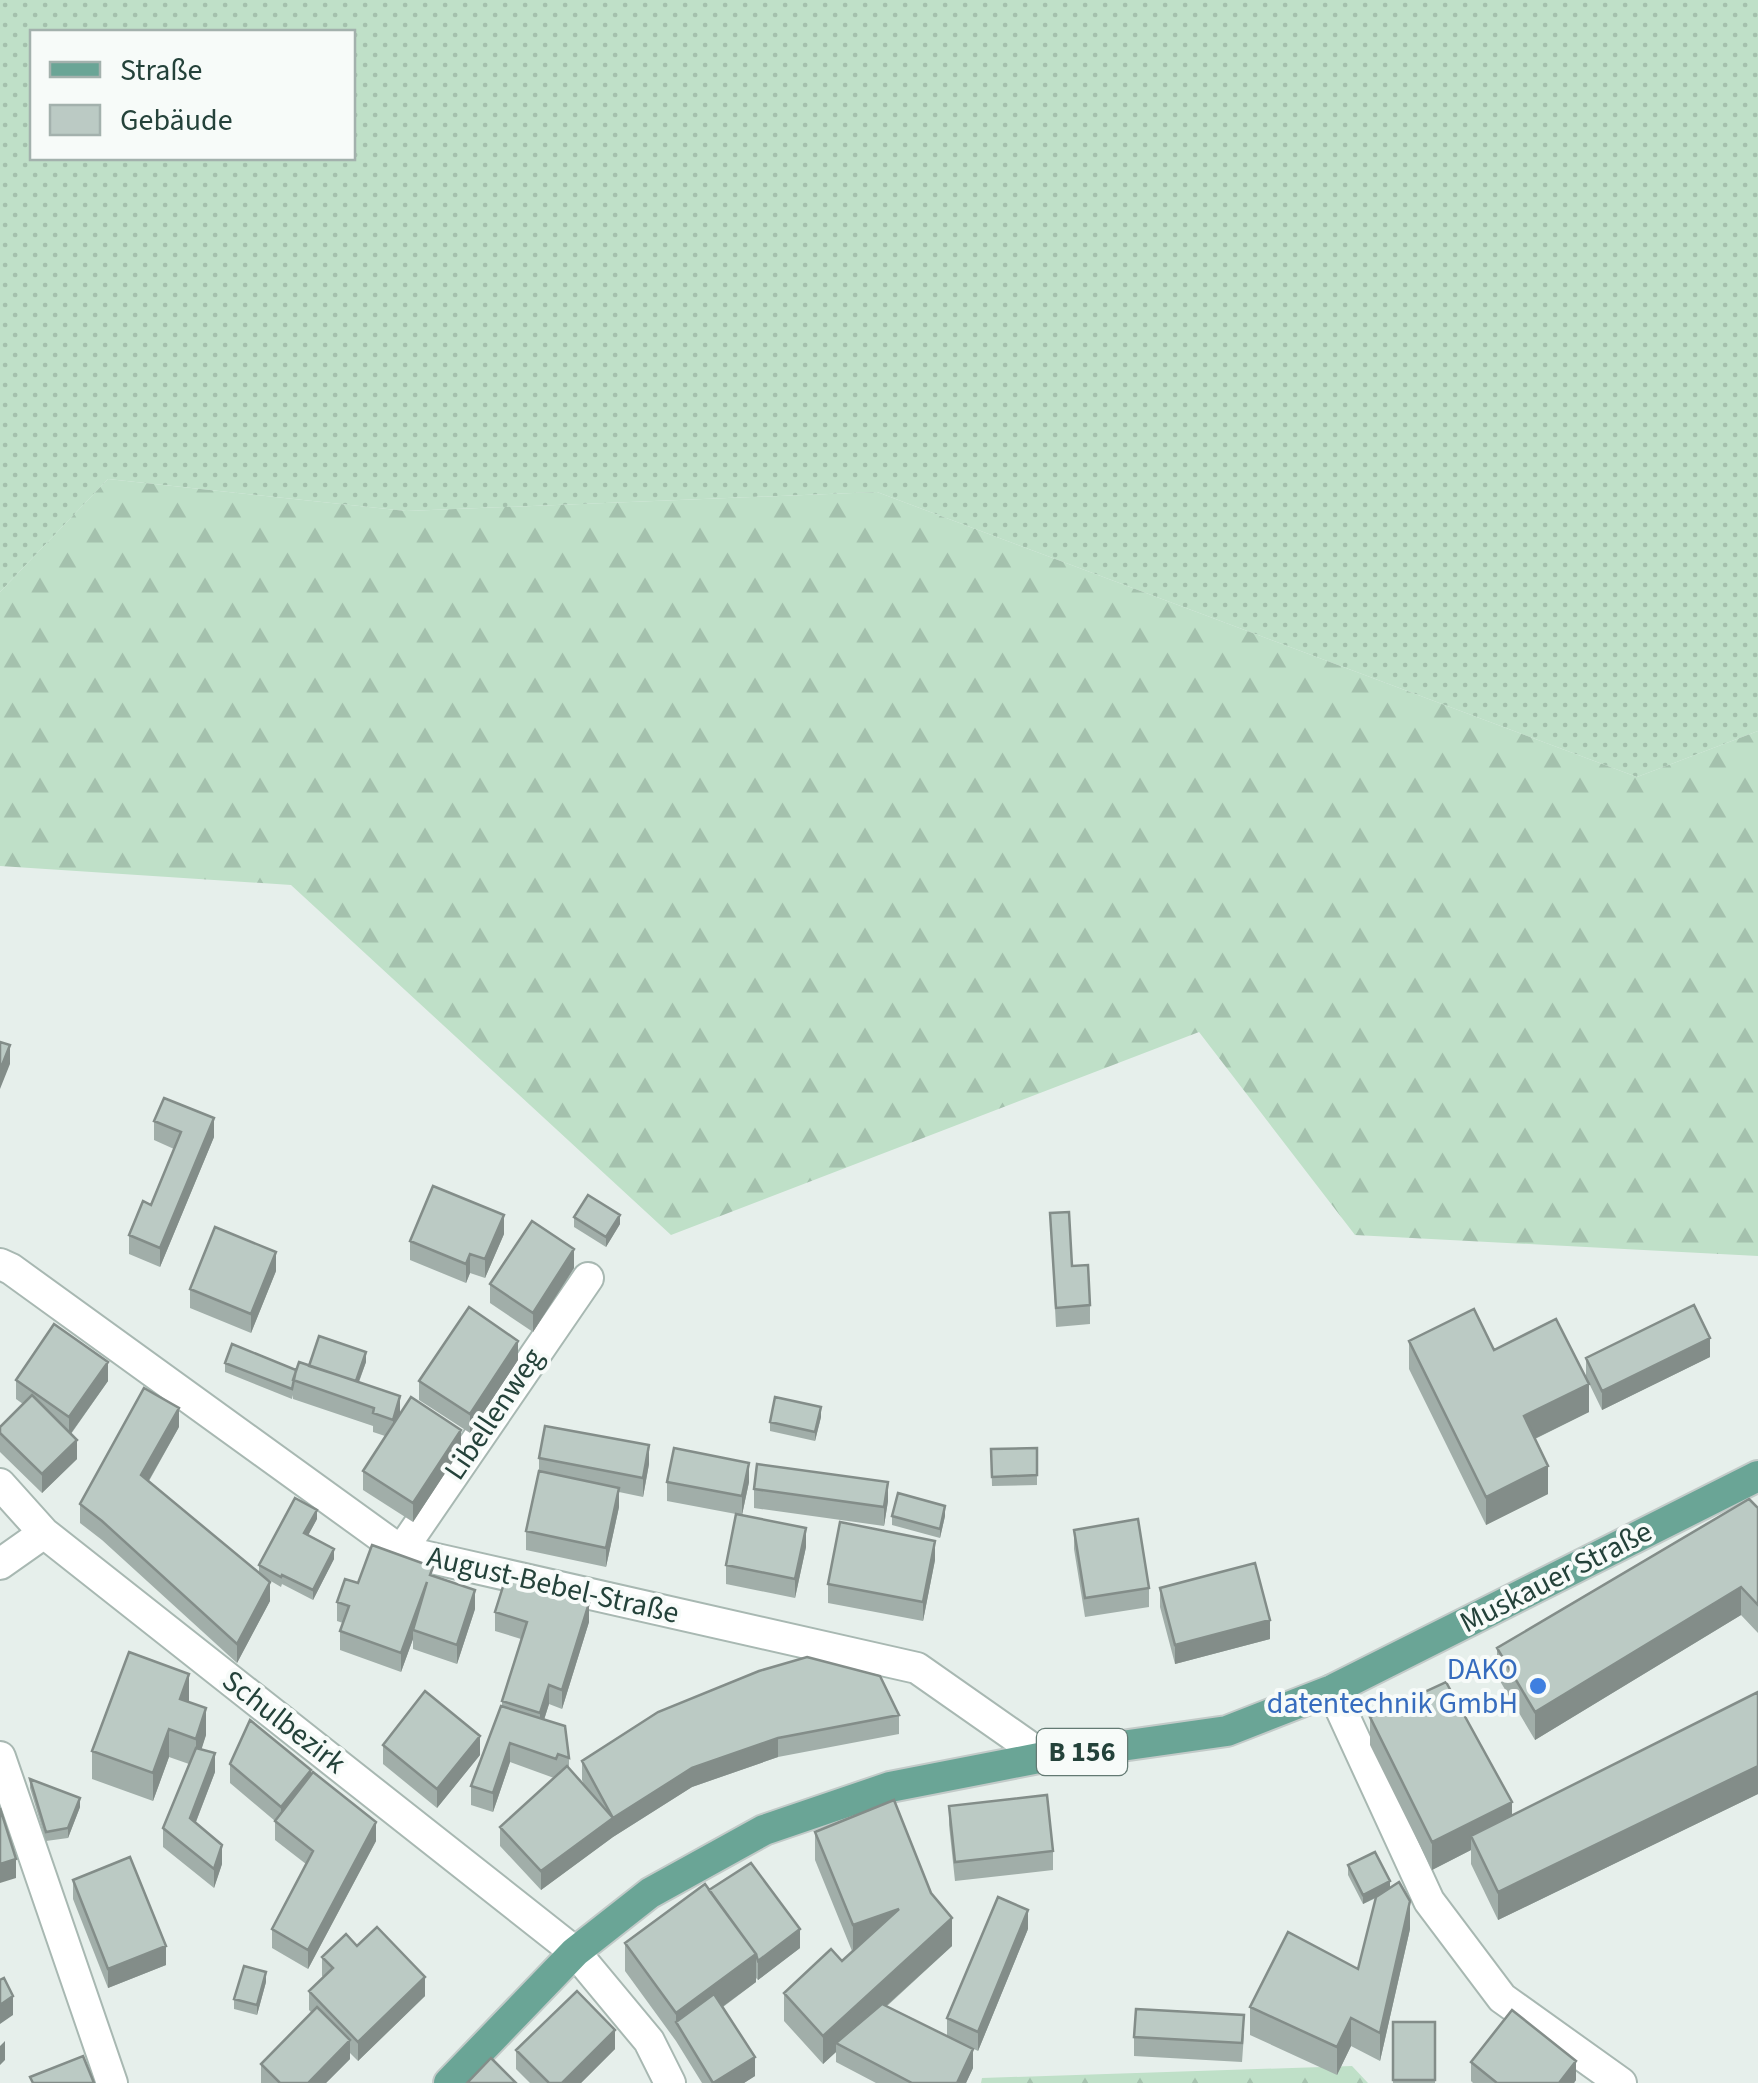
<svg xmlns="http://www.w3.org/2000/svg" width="1758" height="2083" viewBox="0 0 1758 2083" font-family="'Source Sans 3',sans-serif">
<defs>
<pattern id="grass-dots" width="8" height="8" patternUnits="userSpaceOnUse" patternTransform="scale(2.5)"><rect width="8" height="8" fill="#bfe0c8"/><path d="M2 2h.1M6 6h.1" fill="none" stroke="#a4c1ad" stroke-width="1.8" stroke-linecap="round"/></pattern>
<pattern id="forest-firs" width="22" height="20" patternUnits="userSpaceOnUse" patternTransform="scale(2.5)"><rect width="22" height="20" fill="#bfe0c8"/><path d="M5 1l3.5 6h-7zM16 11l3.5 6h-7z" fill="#a4c1ad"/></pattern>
</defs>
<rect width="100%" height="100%" fill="#e6efeb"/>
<path fill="url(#grass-dots)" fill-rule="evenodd" d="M0,0H1758V731L1637,777L877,492L406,511L108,479L0,592ZM32,32H352V158H32Z"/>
<path fill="url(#forest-firs)" d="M108,479L406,511L877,492L1637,777L1758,731V1256L1355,1235L1199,1032L671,1235L291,885L0,866V592Z
M1352,2066L1368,2083H981L982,2078Z"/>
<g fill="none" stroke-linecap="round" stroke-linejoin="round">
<g stroke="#a8b8b2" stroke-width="34">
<path id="minor" d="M0,1264L11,1269L401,1551L917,1668L1044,1757
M0,1484L44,1533L575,1952L649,2041L670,2083
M401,1551L588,1278
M0,1564L44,1533
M1332,1690L1429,1901L1502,1998L1621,2083
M0,1757L112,2083"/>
</g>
<g stroke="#c2cac8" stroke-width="34">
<path id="primary" d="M449,2083L575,1952L650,1893L764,1830L890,1787L1044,1757L1227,1731L1332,1690L1758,1476"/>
</g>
<use href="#minor" stroke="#fff" stroke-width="30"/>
<use href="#primary" stroke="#6aa596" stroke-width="30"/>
</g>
<path fill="#a1aea9" d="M154,1121L214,1137L160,1267L129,1254V1235L151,1205L174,1149L154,1140Z
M1050,1213L1090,1305V1324L1056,1327Z
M574,1217L620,1224L606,1247L574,1227Z
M504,1234L485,1278L470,1273L466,1283L410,1260V1241Z
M574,1268L533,1332L490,1303V1284Z
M276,1271L251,1333L190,1308V1289Z
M1409,1341L1589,1412L1535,1439L1548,1494L1486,1525L1409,1369Z
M1710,1357L1602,1410L1586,1377V1358Z
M518,1360L470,1433L419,1400V1381Z
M366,1362L359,1382L400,1413L461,1449L413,1522L363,1490V1471L385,1436L373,1432V1426L293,1399V1395L292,1399L225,1372V1363L296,1370L309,1366Z
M16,1380L108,1381L71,1434L77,1459L42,1493L0,1452V1427L23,1404L16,1399Z
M821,1417L815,1441L770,1431V1422Z
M179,1427L149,1481L259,1573V1565L317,1519L308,1535L334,1559L313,1600L282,1584L281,1587L264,1577L270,1601L237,1663L102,1540L80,1523V1504Z
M1037,1448V1485L992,1486L991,1449Z
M539,1458L649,1464L643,1497L619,1492V1507L606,1567L526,1550V1531L539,1471Z
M667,1482H749L742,1515L806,1547L795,1598L726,1584V1565L736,1514L667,1501Z
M754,1489L888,1501L884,1526L754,1508Z
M1758,1508V1633L1741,1615L1535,1740L1497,1676V1648Z
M892,1516H945L940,1538L892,1525Z
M1074,1530L1149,1588V1607L1085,1617L1074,1549Z
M935,1560L923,1621L828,1603V1584Z
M433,1576L475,1609L457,1664L413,1649V1639L401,1672L340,1650V1631L343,1623L337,1621V1602L358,1583Z
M1160,1588L1270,1639L1175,1664L1160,1607Z
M495,1612L589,1622L562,1709L549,1704L544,1720L569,1758V1769L585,1787L582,1780V1761L899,1715V1734L778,1757L692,1787L613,1837L541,1890L500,1846V1827L554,1778L510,1762L493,1812L471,1805V1786L502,1706V1701L521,1639L495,1631Z
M1758,1692V1794L1498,1920L1471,1864V1850L1432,1870L1370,1745V1717L1512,1816Z
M189,1702L206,1735L201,1749L215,1772L196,1822L222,1864L214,1888L163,1847V1828L189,1764L169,1757L153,1801L92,1779V1751Z
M383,1745L480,1755L437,1808L383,1764Z
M230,1764L311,1775L376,1841L308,1969L272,1948V1929L306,1864L275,1840V1821L230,1783Z
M30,1779L80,1807L68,1838L46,1841L30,1788Z
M949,1806L1053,1851V1870L955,1881L949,1825Z
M815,1832L952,1946L886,2007L947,2036V2018L1028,1929L978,2051L968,2046L973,2068L966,2083H876L836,2062V2052L823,2064L784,2021V1993L842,1961L852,1951L815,1860Z
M1348,1865L1390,1888L1410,1929L1380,2061L1351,2046L1337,2075L1250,2035V2007L1358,1969L1376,1898L1363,1904L1348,1875Z
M73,1880L166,1965L108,1988L73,1899Z
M709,1890L800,1948L758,1980L756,1978V1982L723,2007L755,2076L744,2083H702L676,2041L625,1971V1943Z
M357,1946L425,1996L358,2061L350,2053V2059L326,2083H261V2064L312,2013L309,2010V1991L324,1978L322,1976V1957Z
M266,1982L257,2015L234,2009V1999Z
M1393,2022H1435V2083H1393Z
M1244,2034L1242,2062L1134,2056V2037Z
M615,2049L581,2083H530L516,2069V2050Z
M1471,2062L1576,2080L1574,2083H1473L1471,2081Z"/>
<path fill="#838d89" d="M10,1045V1064L0,1089V1070Z
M214,1118V1137L160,1267V1248Z
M504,1215V1234L485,1278V1259Z
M620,1215V1224L606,1247V1237Z
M574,1249V1268L533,1332V1313Z
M276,1252V1271L251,1333V1314Z
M470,1254V1273L466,1283V1264Z
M1710,1338V1357L1602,1410V1391Z
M518,1341V1360L470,1433V1414Z
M366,1352V1362L353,1397V1388Z
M108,1362V1381L69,1436V1417Z
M1589,1384V1412L1524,1444V1416Z
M400,1396V1415L393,1439V1420Z
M821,1407V1417L815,1441V1432Z
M179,1408V1427L141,1494V1475Z
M461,1430V1449L413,1522V1503Z
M77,1440V1459L42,1493V1474Z
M649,1445V1464L643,1497V1478Z
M749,1463V1482L742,1515V1496Z
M1548,1466V1494L1486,1525V1497Z
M888,1482V1501L884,1526V1507Z
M619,1488V1507L606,1567V1548Z
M945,1506V1516L940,1538V1529Z
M317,1510V1519L304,1543V1533Z
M806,1528V1547L795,1598V1579Z
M935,1541V1560L923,1621V1602Z
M334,1549V1559L313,1600V1590Z
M270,1582V1601L237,1663V1644Z
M427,1582L413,1630V1639L401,1672V1653Z
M1741,1587V1615L1535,1740V1712Z
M475,1590V1609L457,1664V1645Z
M589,1603V1622L562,1709V1690Z
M1270,1620V1639L1175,1664V1645Z
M189,1674V1702L180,1699Z
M549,1685V1704L540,1732V1713Z
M206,1708V1735L196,1767V1739Z
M169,1729V1757L153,1801V1773Z
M480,1736V1755L437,1808V1789Z
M778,1738V1757L692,1787L613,1837V1818L692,1768Z
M510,1743V1762L493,1812V1793Z
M215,1753V1772L190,1837V1818Z
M1758,1766V1794L1498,1920V1892Z
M311,1770V1789L281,1826V1807Z
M80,1798V1807L68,1838V1828Z
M1512,1802V1830L1471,1836V1850L1432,1870V1842Z
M613,1818V1837L541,1890V1871Z
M376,1822V1841L308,1969V1950Z
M222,1845V1864L214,1888V1869Z
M16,1859V1878L0,1883V1864Z
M1390,1881V1890L1363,1904V1895Z
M1410,1901V1929L1380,2061V2033Z
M899,1909L853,1953V1925Z
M1028,1910V1929L978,2051V2032Z
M952,1918V1946L842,2046L836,2043V2052L823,2064V2036Z
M800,1929V1948L758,1980V1961Z
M166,1946V1965L108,1988V1969Z
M756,1954V1982L684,2035L676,2022V2013Z
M266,1972V1982L257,2015V2005Z
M425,1977V1996L358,2061V2042Z
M13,1996V2015L0,2024V2005Z
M1351,2018V2046L1337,2075V2047Z
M615,2030V2049L581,2083H562Z
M350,2040V2059L326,2083H308Z
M5,2041V2060L0,2065V2046Z
M973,2049V2068L966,2083H957Z
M755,2057V2076L744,2083H713Z
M1576,2061V2080L1574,2083H1559Z"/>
<path fill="#bbcac4" stroke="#838d89" stroke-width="2.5" d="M0,1042L10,1045L0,1070Z
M164,1098L214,1118L160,1248L129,1235L143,1201L151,1205L181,1132L154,1121Z
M433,1186L504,1215L485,1259L470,1254L466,1264L410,1241Z
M588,1195L620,1215L606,1237L574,1217Z
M1069,1212L1072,1266L1088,1265L1090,1305L1056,1308L1050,1213Z
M532,1221L574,1249L533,1313L490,1284Z
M215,1227L276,1252L251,1314L190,1289Z
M1694,1305L1710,1338L1602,1391L1586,1358Z
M469,1307L518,1341L470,1414L419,1381Z
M1474,1309L1494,1350L1556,1319L1589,1384L1524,1416L1548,1466L1486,1497L1409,1341Z
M54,1324L108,1362L69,1417L16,1380Z
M319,1336L366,1352L356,1381L309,1366Z
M232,1344L296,1370L292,1389L225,1363Z
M299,1362L400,1396L393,1420L373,1413L374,1408L293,1380Z
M144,1388L179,1408L141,1475L270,1582L237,1644L102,1521L80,1504Z
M32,1395L77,1440L42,1474L0,1433V1427Z
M411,1397L461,1430L413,1503L363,1471Z
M775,1397L821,1407L815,1432L770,1422Z
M545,1426L649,1445L643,1478L539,1458Z
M674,1448L749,1463L742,1496L667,1482Z
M1037,1448V1475L992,1477L991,1449Z
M757,1464L888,1482L884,1507L754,1489Z
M539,1471L619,1488L606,1548L526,1531Z
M898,1493L945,1506L940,1529L892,1516Z
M295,1498L317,1510L304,1533L334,1549L313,1590L282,1575L281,1577L259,1565Z
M1749,1499L1758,1508V1605L1741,1587L1535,1712L1497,1648Z
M736,1514L806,1528L795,1579L726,1565Z
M1138,1519L1149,1588L1085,1598L1074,1530Z
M840,1522L935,1541L923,1602L828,1584Z
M372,1545L433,1567L430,1575L475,1590L457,1645L413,1630L427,1582L401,1653L340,1631L349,1606L337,1602L345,1579L358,1583Z
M1255,1563L1270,1620L1175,1645L1160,1588Z
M506,1577L589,1603L562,1690L549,1685L540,1713L502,1701L527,1622L495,1612Z
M129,1652L189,1674L180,1699L206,1708L196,1739L169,1729L153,1773L92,1751Z
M807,1657L880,1676L899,1715L778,1738L692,1768L613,1818L582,1761L658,1712L759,1671Z
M1446,1682L1512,1802L1432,1842L1370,1717Z
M425,1691L480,1736L437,1789L383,1745Z
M1758,1692V1766L1498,1892L1471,1836Z
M501,1706L565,1726L569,1758L558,1754L556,1759L510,1743L493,1793L471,1786Z
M250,1720L311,1770L281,1807L230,1764Z
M196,1748L215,1753L190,1818L222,1845L214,1869L163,1828Z
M567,1766L613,1818L541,1871L500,1827Z
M313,1772L376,1822L308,1950L272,1929L313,1851L275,1821Z
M30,1779L80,1798L68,1828L46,1832Z
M1047,1795L1053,1851L955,1862L949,1806Z
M894,1800L931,1893L952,1918L823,2036L784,1993L831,1949L842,1961L899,1909L853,1925L815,1832Z
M0,1808L16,1859L0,1864Z
M1375,1852L1390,1881L1363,1895L1348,1865Z
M130,1857L166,1946L108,1969L73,1880Z
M751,1863L800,1929L758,1961L756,1954L709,1890Z
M1399,1882L1410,1901L1380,2033L1351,2018L1337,2047L1250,2007L1288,1932L1358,1969L1376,1897Z
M705,1884L756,1954L676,2013L625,1943Z
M998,1897L1028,1910L978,2032L947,2018Z
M377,1927L425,1977L358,2042L309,1991L333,1968L322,1957L346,1934L357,1946Z
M244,1966L266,1972L257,2005L234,1999Z
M4,1978L13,1996L0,2005V1980Z
M577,1991L615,2030L562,2083H549L516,2050Z
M714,1994L755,2057L713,2083L676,2022Z
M882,2004L973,2049L957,2083H912L836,2043Z
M317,2007L350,2040L308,2083H280L261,2064Z
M1136,2009L1244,2015L1242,2043L1134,2037Z
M1512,2010L1576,2061L1559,2083H1497L1471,2062Z
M1393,2022H1435V2080H1393Z
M83,2056L94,2083H33L30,2077Z
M491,2058L516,2083H467Z"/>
<circle fill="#3f7fe0" stroke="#f7fbf9" stroke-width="4" cx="1538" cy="1686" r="10"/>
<g text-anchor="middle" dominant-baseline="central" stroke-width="8" stroke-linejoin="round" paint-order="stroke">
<rect fill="#f7fbf9" stroke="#637a73" stroke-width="2.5" x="1037" y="1729" width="90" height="46" rx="8"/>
<g font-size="28" font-weight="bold" fill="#24423a">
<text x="1082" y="1752">B 156</text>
</g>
<g font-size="30" fill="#24423a" stroke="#f7fbf9">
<text transform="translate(494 1414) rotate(-56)">Libellenweg</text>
<text transform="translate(1556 1577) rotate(-27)">Muskauer Straße</text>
<text transform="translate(553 1585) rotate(13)">August-Bebel-Straße</text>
<text transform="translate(284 1722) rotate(38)">Schulbezirk</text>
</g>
<g font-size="30" fill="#366cbe" stroke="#f7fbf9" text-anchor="end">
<text x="1518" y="1669">DAKO<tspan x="1518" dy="34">datentechnik GmbH</tspan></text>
</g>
</g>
<rect x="30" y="30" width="325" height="130" fill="#f7fbf9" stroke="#a3b1ad" stroke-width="2.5"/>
<rect x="50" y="62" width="50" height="15" fill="#6aa596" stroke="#a3b1ad" stroke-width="2.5"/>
<text x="120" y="80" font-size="30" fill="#24423a">Straße</text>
<rect x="50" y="105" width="50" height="30" fill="#bbcac4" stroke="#a3b1ad" stroke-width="2.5"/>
<text x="120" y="130" font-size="30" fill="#24423a">Gebäude</text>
</svg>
